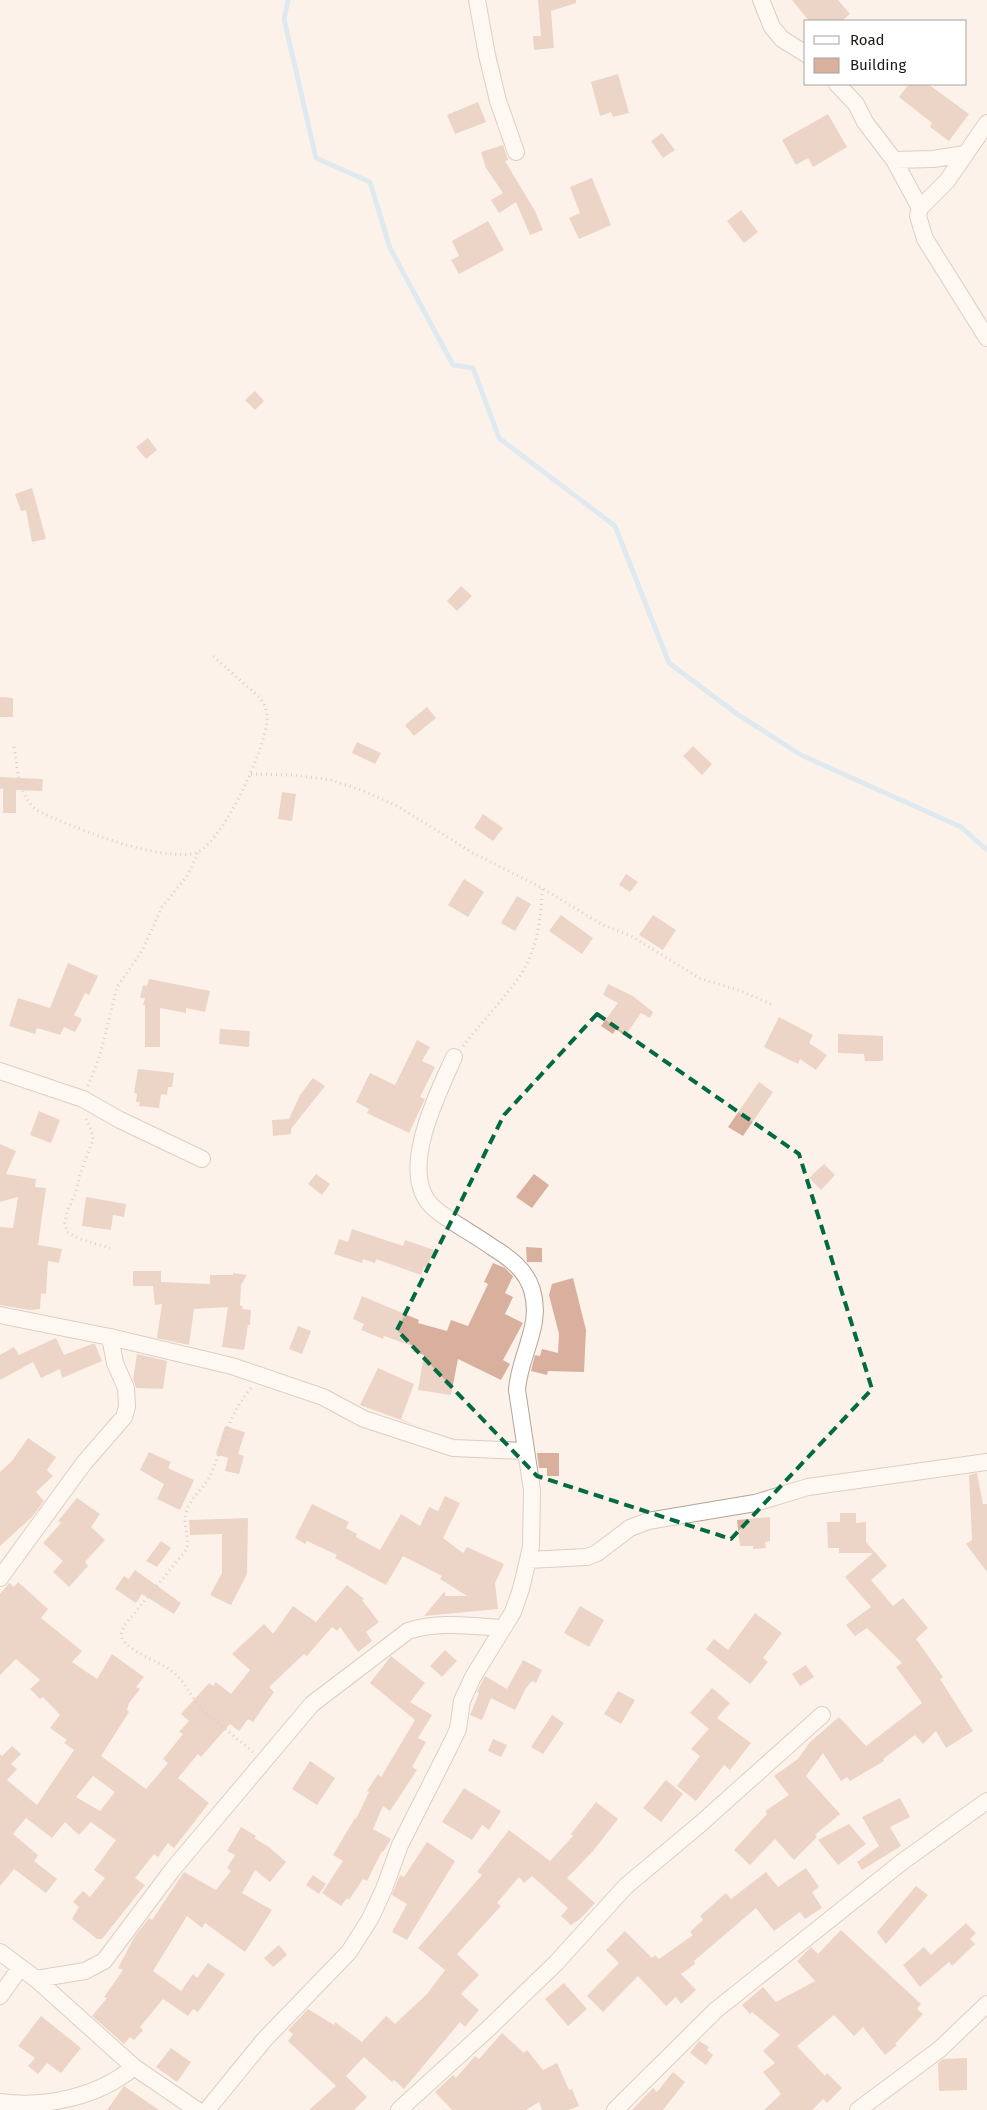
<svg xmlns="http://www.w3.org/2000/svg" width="987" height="2110" viewBox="0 0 987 2110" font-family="'Fira Sans',sans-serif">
<rect width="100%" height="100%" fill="#fdf2e9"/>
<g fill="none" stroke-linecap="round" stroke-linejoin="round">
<path stroke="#b9e0f9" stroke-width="5" d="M288,0L284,19L316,158L370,182L390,248L453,365L473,368L499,438L615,526L669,663L737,714L801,755L961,827L987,850"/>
</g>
<path fill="#d8b09d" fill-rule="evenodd" d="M538,0H576V3L551,11L554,48L534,50L533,36H541Z
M792,0H838L850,14L842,21H809Z
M618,74L629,113L613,117L611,112L600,116L591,82Z
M909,84H928L969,114L949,141L930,127L932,123L899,97Z
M478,102L486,122L455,134L447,115Z
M828,114L847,147L813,167L808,158L796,165L782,140Z
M662,133L675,150L663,158L651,141Z
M503,145L508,160L505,161L535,211L543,230L530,235L516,202L499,213L491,200L503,193L486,168L481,152Z
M592,178L611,225L579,239L569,218L580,213L570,187Z
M741,210L758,232L744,243L727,221Z
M488,221L504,250L459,274L451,260L459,256L452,241Z
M255,391L264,401L255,410L245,400Z
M148,438L157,450L146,459L136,447Z
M32,488L46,539L32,542L26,510L21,511L15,494Z
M461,586L472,596L457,611L447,601Z
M0,697L13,698V717H0Z
M427,707L436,718L414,736L405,725Z
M357,742L381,753L375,764L352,753Z
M693,746L712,764L702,775L683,756Z
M0,777L43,779L42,791L16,790V813H3V789H0Z
M282,792L296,794L292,821L278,819Z
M483,814L503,828L493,841L474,828Z
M626,874L638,882L630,892L619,885Z
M464,879L484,892L468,917L448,905Z
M517,896L531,904L515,931L501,923Z
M561,915L593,938L582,954L549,931Z
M653,915L676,930L663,950L639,935Z
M68,963L98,976L89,995L85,993L74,1015L82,1019L75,1032L64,1027L60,1035L37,1028L35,1034L9,1026L18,998L50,1008Z
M149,979L210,991L205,1012L186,1008V1013L160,1008V1047H145V1005H143L145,998H140L143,985L147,986Z
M608,984L633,996L653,1012L650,1018L641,1013L625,1036L616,1029L613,1034L601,1026L618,1003L603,995Z
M779,1017L813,1035L809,1043L827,1055L816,1070L800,1059L798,1064L764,1047Z
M220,1029L250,1031L249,1047L219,1044Z
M838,1034L883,1036V1061H865L864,1054L838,1053Z
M417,1040L430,1047L422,1061L435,1067L420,1097L425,1099L409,1133L367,1113L369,1109L356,1102L370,1073L395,1085Z
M138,1069L174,1073L172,1087H168L167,1095L161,1094L159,1108L139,1106L140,1102H136L137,1094L134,1093Z
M313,1078L325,1086L291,1129V1134L273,1136L272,1120L289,1119L300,1095Z
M759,1082L773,1092L743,1136L728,1127Z
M39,1111L60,1120L51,1143L30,1135Z
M0,1144L16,1151L6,1174L36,1179L35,1187L46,1188L38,1245L62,1249L59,1263L48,1261L46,1294L41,1293L40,1309L30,1310L0,1305V1227L13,1228L18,1197L0,1202Z
M824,1164L835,1175L821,1190L809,1178Z
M316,1174L330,1184L322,1195L308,1184Z
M534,1174L549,1185L532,1208L516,1197Z
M86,1197L126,1204L124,1217L113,1215L111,1230L82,1226Z
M352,1229L403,1246L405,1240L434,1250L427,1268L424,1267L421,1275L376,1259L375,1263L363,1259L362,1263L334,1254L339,1239L348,1242Z
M526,1247L542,1248V1262H527Z
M493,1263L505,1268L513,1276L505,1293L513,1297L505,1314L523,1323L503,1360L510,1364L501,1380L458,1359L451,1395L418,1390L424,1355L413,1352L415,1347L384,1336L383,1339L361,1330L364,1324L353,1319L362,1296L419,1320L418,1323L447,1331L451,1320L468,1326L488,1284L484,1282Z
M133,1271H161V1282L210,1284V1275H233V1273L247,1275L241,1285L240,1306H243L242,1309L251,1310L250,1325H248L244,1350L222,1347L228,1307L194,1309L189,1345L157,1338L162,1304L155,1305L153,1286H133Z
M573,1278L586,1330L584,1372L548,1371L547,1375L531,1371L535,1355L540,1356L542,1349L558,1353L559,1334L549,1295L552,1284Z
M298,1326L311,1331L302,1354L289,1349Z
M56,1338L64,1355L92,1344H95L102,1361L62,1378L60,1369L41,1378L33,1362L0,1380V1355L14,1347L19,1355Z
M137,1354L167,1361L163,1389L136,1388L133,1379Z
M378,1368L414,1384L401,1419L420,1427L360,1405Z
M225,1426L245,1432L238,1454L244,1456L239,1474L225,1471L228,1458L216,1454Z
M28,1438L56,1457L47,1470L53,1476L36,1492L44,1501L32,1517L0,1546V1472L12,1461Z
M149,1452L171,1462L168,1468L194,1480L180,1510L157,1499L164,1484L140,1470Z
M537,1453H559V1476H547V1468H539Z
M977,1473L983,1504H987V1572L966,1544L972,1540L969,1475Z
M445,1496L460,1503L443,1538L463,1553L467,1547L504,1564L495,1583L498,1609L424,1616L445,1591V1596H467L440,1579L442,1576L403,1556L386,1585L335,1558L337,1555L307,1541L305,1544L295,1538L312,1504L349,1522L346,1528L357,1534L356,1537L380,1550L401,1514L420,1526L429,1507L438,1511Z
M77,1498L100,1514L91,1527L105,1540L85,1562L88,1566L69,1587L53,1572L63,1561L43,1543L61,1523L58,1521Z
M840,1513H856V1523L866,1522V1542L887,1566L871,1580L893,1606L903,1598L928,1628L916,1639L943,1677L940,1679L973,1731L946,1748L936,1731L923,1744L915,1735L883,1759L884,1761L850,1781L847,1777L841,1781L823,1753L806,1776L840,1814L815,1835L817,1837L794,1860L775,1839L750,1865L734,1850L767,1814L765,1811L789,1795L774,1776L798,1759L810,1742L839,1717L866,1746L922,1703L896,1667L902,1663L867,1628L855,1636L846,1625L871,1607L845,1577L873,1553H839V1548H828L827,1522H840Z
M770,1517V1541L765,1542L766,1548L753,1549V1546H740L737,1520Z
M248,1518L247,1574L231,1605L210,1595L222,1573V1534L190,1535L189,1520Z
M161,1541L171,1548L157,1567L146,1561Z
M135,1570L181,1603L174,1614L142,1594L136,1603L115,1589L124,1576L129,1579Z
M18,1582L48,1609L41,1618L82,1651L72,1662L97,1679L112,1654L144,1677L136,1687L140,1689L129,1703L127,1710L129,1712L101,1756L146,1789L168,1763L163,1759L183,1734L179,1732L189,1721L181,1714L209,1683L213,1686L216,1682L231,1694L250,1670L232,1654L264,1624L273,1634L293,1606L316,1622L347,1585L364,1599L362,1600L379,1622L366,1632L372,1641L358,1652L340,1627L337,1631L332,1627L307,1656L304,1654L269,1687L274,1692L253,1722L248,1719L239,1731L230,1724L201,1757L198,1754L178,1778L209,1803L174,1848L168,1843L158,1857L154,1854L135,1878L145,1885L102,1939H97L72,1919L79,1907L73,1902L83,1891L90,1897L105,1878L94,1870L116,1840L91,1822L79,1835L65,1822L52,1838L26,1818L13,1834L38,1855L34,1861L57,1879L46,1893L14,1869L0,1886V1754L2,1756L12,1746L21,1754L11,1764L17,1769L7,1780L37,1805L74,1750L64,1743L67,1740L50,1728L60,1715L43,1697L40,1699L30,1689L40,1680L16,1659L0,1675V1594L9,1583L14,1587ZM93,1776L115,1792L100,1811L76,1797Z
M580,1606L604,1620L589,1647L564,1633Z
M755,1613L782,1633L763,1658L768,1662L750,1684L706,1649L714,1639L728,1650Z
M445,1650L457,1661L442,1677L430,1666Z
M391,1656L425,1683L410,1702L432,1715L418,1738L426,1742L412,1767L417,1770L390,1811L383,1806L373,1829L391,1839L383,1852L382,1851L367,1881L363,1879L349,1900L347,1898L341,1906L322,1893L343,1861L333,1855L355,1818L356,1819L369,1792L367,1791L378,1774L381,1777L415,1720L370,1683Z
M523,1660L542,1670L536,1683L532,1681L526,1688L515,1710L491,1698L482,1720L470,1715L479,1693L477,1692L485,1676L507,1689Z
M806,1665L814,1677L800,1686L792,1674Z
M712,1688L730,1703L717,1718L751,1743L730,1770L724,1765L696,1801L677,1786L700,1756L691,1749L709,1729L690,1713Z
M618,1691L635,1700L621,1724L604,1714Z
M552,1715L564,1723L543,1754L531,1747Z
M493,1739L507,1745L501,1757L488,1751Z
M310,1761L335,1778L317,1805L292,1789Z
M666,1780L683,1794L661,1822L643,1808Z
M464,1788L501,1811L489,1830L482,1825L472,1840L442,1822Z
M900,1798L910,1817L890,1827L901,1846L862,1870L857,1862L879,1846L862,1817Z
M596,1802L618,1819L593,1851L567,1878L595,1903L580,1919L571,1925L561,1916L568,1908L532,1876L524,1883L519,1877L497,1903L501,1906L457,1954L479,1975L461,1994L479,2010L465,2027L460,2022L404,2089L394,2080L392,2082L364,2057L346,2076L367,2097L354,2110H309L336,2086L288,2041L293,2034L288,2030L293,2025L308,2009L334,2025L335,2022L362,2042L386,2016L395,2024L427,1994L445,1970L418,1948L482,1875L477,1872L509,1830L550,1861L573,1836L571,1834Z
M849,1824L866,1844L838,1865L818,1840Z
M241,1827L256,1836L254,1838L269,1847L286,1862L270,1882L255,1870L242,1893L272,1910L245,1952L205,1923L202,1928L187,1916L153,1971L181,1991L193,1974L197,1978L208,1963L225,1974L198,2012L193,2009L188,2016L163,1999L140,2027L143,2030L134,2040L130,2037L124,2044L92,2016L107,1998L104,1997L123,1970L118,1968L135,1936L149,1918L152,1920L184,1872L216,1890L231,1871L227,1868L235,1855L227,1851Z
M427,1842L455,1861L407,1940L392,1932L407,1904L392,1895L400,1875L404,1877Z
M806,1868L819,1887L812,1892L822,1908L805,1919L800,1912L774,1931L756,1908L694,1961L695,1964L681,1974L696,1990L681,2004L676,1997L666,2006L638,1976L603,2012L587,1996L619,1963L606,1950L625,1931L652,1958L655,1955L659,1959L693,1935L690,1932L703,1920L700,1916L726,1893L731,1899L766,1872L778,1887Z
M313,1875L326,1884L319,1894L306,1885Z
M916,1886L928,1895L886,1944L877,1932Z
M966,1923L976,1933L970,1939L975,1944L952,1966L949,1962L920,1987L903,1965L924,1947L931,1955Z
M841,1930L921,2004L917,2009L923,2014L895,2044L897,2045L885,2055L863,2027L854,2036L834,2015L797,2046L825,2076L827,2073L842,2088L827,2103L823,2099L812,2110H764L781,2094L763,2072L775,2063L763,2051L780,2035L752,2012L750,2014L742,2005L763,1987L776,2002L815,1981L797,1961L811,1947L818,1954Z
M279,1945L287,1955L273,1967L264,1958Z
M564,1983L587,2009L568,2026L545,1999Z
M41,2016L81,2048L61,2073L47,2063L38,2074L28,2066L35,2058L18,2046Z
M502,2033L524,2053L527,2050L543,2070L557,2063L569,2090L572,2089L579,2106L568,2110H542L539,2102L526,2110H452L435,2092L453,2075L456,2078L475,2056L479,2059Z
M699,2041L709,2047L707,2050L713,2055L706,2065L690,2053Z
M171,2048L191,2062L177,2082L156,2067Z
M967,2058V2090L939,2091L938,2063L943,2059Z
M673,2072L685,2082L663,2110H632L653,2088L657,2092Z
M124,2086L159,2110H107Z"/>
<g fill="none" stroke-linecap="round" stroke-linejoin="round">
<g stroke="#b4a395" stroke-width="18">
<path id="minor" d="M477,0L487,55L498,101L516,152
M761,0L772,27L782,39L806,54
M837,84L856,104L865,122L894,160L920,208
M987,123L947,181L920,208L918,216L925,239L987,338
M894,160L933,159L965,154
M0,1071L83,1099L120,1120L202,1159
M0,1315L110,1337L232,1366L323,1397L364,1419L453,1448L525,1451
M528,1560L587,1557L597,1553L630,1528L648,1521L755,1503L808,1487L987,1462
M0,1578L84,1463L124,1417L127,1407L126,1388L115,1363L110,1337
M0,1952L36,1979L134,2067L197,2110
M36,1979L85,1971L104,1961L173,1869L312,1704L408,1631C438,1621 471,1626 502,1628
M0,1996L20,1968
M0,2102C46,2108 98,2097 134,2067
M207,2110L264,2040L349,1952L370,1919L384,1889L400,1845L449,1748L458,1729L462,1701L473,1677L513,1612L521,1589L531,1547L532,1490L517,1390C519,1356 543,1326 532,1290C526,1270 510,1258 492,1247C474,1234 452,1223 435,1209C395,1176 438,1094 454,1057
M399,2110L489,2028L556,1963L626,1886L699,1825L822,1715
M615,2110L716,2010L902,1862L987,1801
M858,2110L940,2049L987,2004"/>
</g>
<path stroke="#b1a7a0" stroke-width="3" stroke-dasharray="1 4" stroke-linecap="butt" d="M14,747C19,773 16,790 36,810C74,828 150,859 192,854C220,851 267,746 267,719C267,710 265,705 260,698L212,655
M251,774L292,775L331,780L364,791L399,807L473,853L542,888L601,924L633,937L699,978L741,991L771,1004
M463,1046C481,1023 502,1001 519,977C536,953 542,918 542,889
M88,1086L100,1055L117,987L142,951L162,907L187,876L198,853
M86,1119L92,1132L93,1140L80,1174L76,1192L67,1212L65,1223L67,1232L80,1239L110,1248
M251,1388C225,1419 225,1445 209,1478C202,1490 190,1498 186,1513C182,1526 191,1536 186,1550L124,1626L121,1635C124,1650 156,1660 169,1669C185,1679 190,1697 203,1710C219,1725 237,1738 253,1752"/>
<use href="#minor" stroke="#fff" stroke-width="16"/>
</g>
<path d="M0 0H987V2110H0ZM597,1014L799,1154L872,1389L731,1539L537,1476L397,1330L504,1115Z" fill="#fdf2e9" fill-opacity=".55" fill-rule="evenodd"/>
<path fill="none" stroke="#016a41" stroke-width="4" stroke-dasharray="10 6" stroke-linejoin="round" d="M597,1014L799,1154L872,1389L731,1539L537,1476L397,1330L504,1115Z"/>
<rect x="804" y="20" width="162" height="65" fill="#ffffff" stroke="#a5a3a1"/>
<rect x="814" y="36" width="25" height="8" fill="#ffffff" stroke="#a5a3a1"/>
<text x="850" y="45" font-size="15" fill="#1e1813">Road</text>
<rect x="814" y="58" width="25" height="15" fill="#d8b09d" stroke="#a5a3a1"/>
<text x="850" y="70" font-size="15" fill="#1e1813">Building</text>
</svg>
